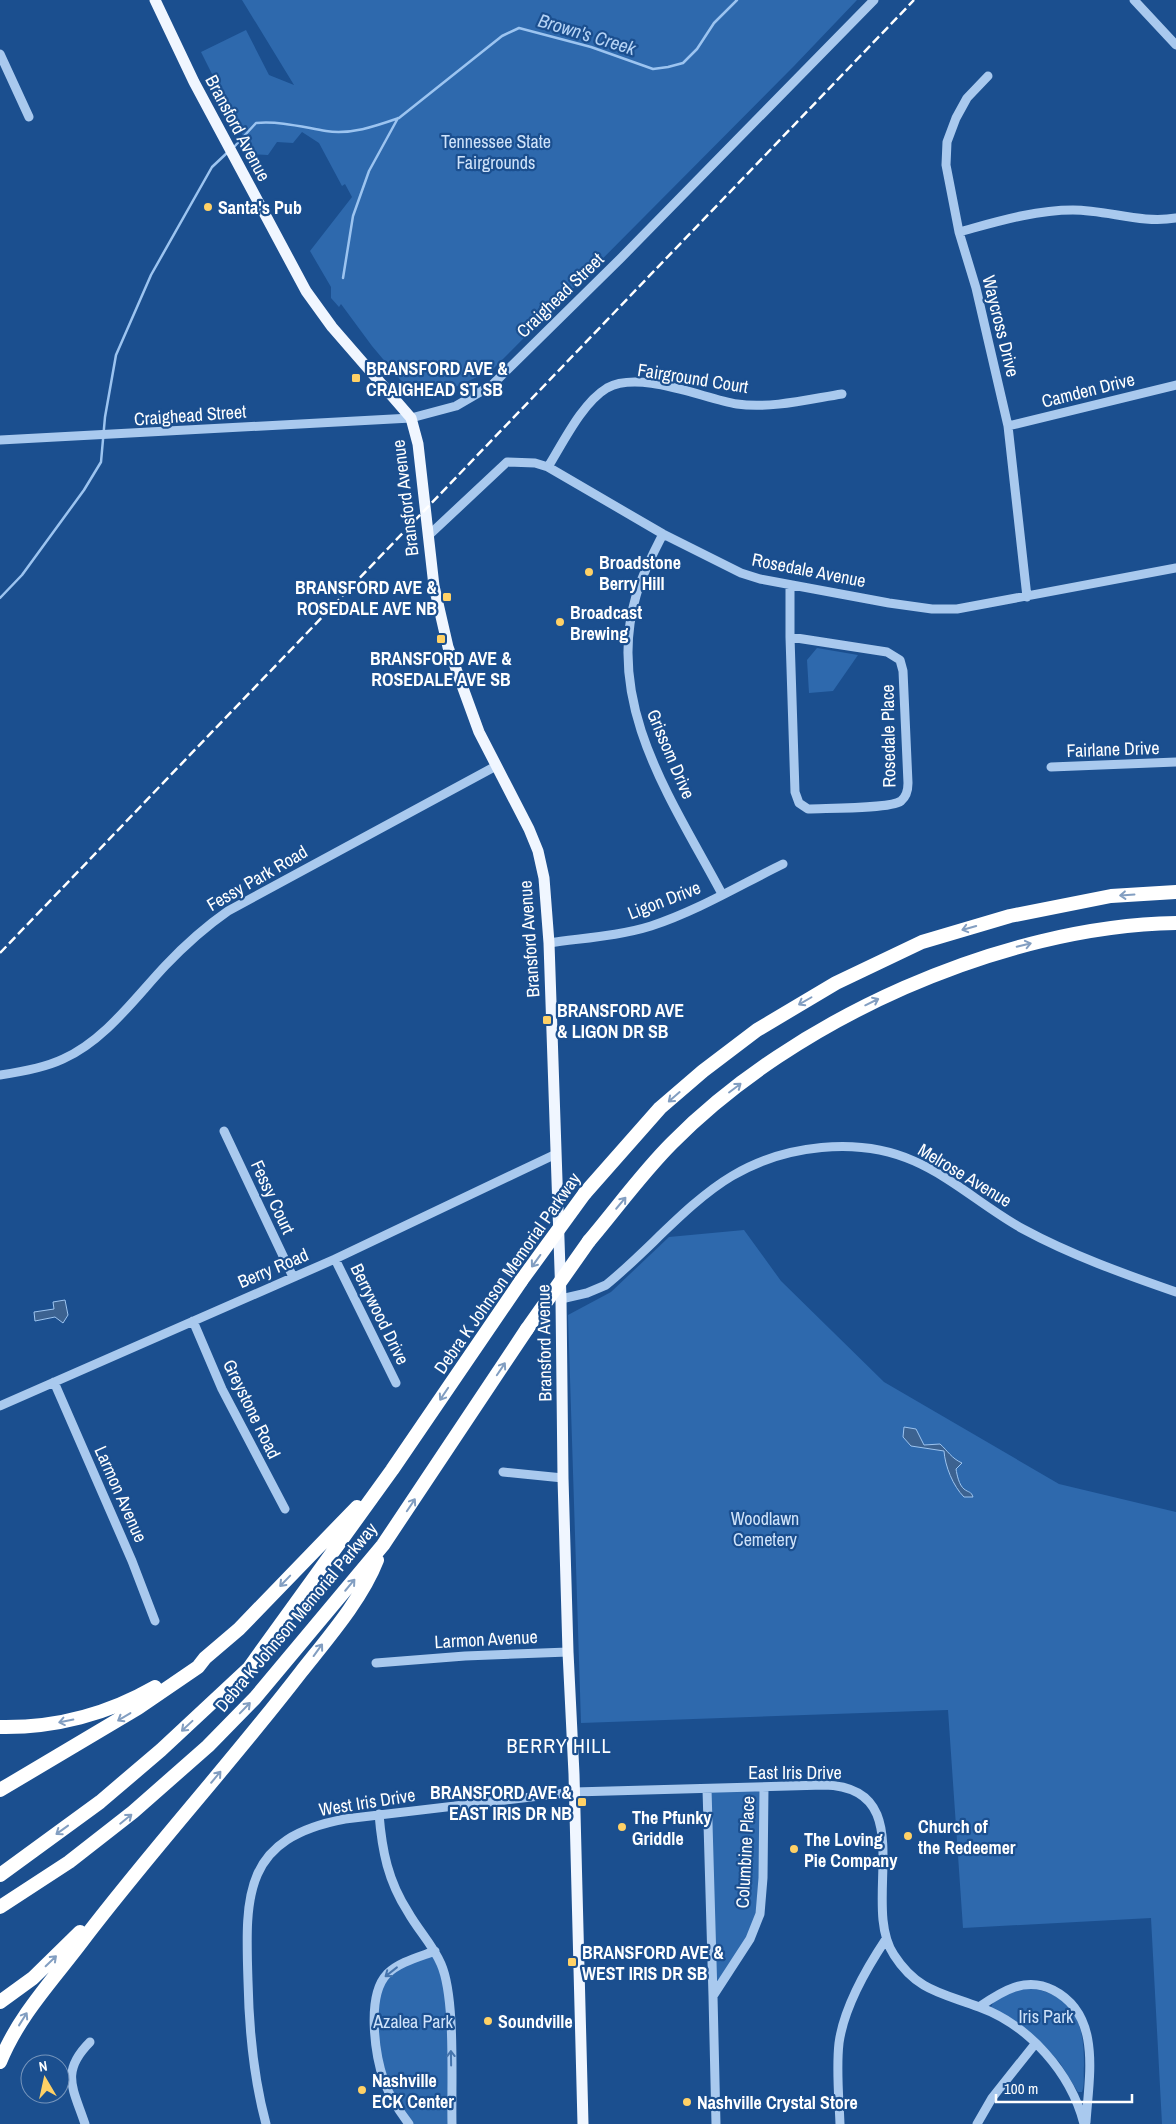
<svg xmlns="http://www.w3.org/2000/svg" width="1176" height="2124" viewBox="0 0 1176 2124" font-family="'Archivo Narrow',sans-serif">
<rect width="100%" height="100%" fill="#1b4f8f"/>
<path fill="#2e69ad" d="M242,0H857L794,66L492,370L434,397L426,399L414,396L372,346L341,304L339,307L331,298V287L310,251L352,197L345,184L342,186L319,143L302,132L293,143L277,142L268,155L252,154L201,52L246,30L269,75L294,85Z
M817,648L858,655L833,691L809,693L807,660Z
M744,1230L781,1281L884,1382L1059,1484L1176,1512V2124H1162L1151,1918L963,1928L948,1710L581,1723L568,1315L611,1292L669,1237Z
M764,1788L760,1914L713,1996L707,1789Z
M435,1951L446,1980L452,2124H409L384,2081L374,2012L386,1975Z
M1031,1988C1076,1997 1084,2023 1084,2065C1083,2073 1085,2084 1082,2092H1078L1060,2063L1045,2047L1010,2018L991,2007C996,1994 1019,1989 1031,1988Z"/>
<path fill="#3c6290" stroke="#9cc4f0" d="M65,1300L68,1315L63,1323L55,1317L35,1321L34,1312L54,1309L53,1302Z
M904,1427L916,1429L924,1445L940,1444C948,1451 951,1458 962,1463L956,1469C957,1475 959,1485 964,1489C969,1493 971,1491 973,1497H964C953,1486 945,1466 944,1451L911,1446L903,1437Z"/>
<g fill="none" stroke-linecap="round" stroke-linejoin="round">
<path stroke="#9cc4f0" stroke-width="2.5" d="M234,147L256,123C281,121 302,127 326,131C351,135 376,126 399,118L502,36L519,28L591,47L653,69L668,67L683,63L697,49L714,23L737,0
M343,278L353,216L369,171L398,118
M0,598L22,575L84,490L101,462L105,417L116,355L151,275L212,167L228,152"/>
<path stroke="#a9c9ee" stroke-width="9" d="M1134,0L1176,45
M0,54L29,117
M988,76L967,98L956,118L947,142L946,165L959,232L976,288L1008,426L1027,597
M959,232C996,222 1034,210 1073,210C1108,210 1141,224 1176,218
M1008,426L1176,385
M0,440L411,418L456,406L492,385L621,258L874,0
M548,467C563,443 582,403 607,388C640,370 702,398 737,404C770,409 810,399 842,394
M663,534C653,554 642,574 636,596C604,705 673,802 722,894
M428,536L507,462L535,463L548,467L663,534L741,573L760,579L889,603L932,609H957L1176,568
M790,585V637
M790,637L887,652L900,660L903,671L908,783C908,790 907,796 901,801C890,809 826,808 808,809L799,803L795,792Z
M1051,767L1176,762
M549,943C583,938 619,936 651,926C697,911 740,885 783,864
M0,1075C21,1072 44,1068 63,1059C105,1040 134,999 165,966C184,946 205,927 228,911L496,766
M224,1131L293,1277
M335,1259L396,1383
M561,1299L587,1293L606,1285C647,1252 688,1202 732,1176C784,1145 858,1136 914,1161C953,1178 985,1208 1023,1229C1071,1255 1124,1274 1176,1292
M193,1321L222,1389L285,1509
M54,1382L132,1561L155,1621
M0,1406L335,1259L556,1154
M503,1472L563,1478
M376,1663L465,1656L568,1652
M707,1789L713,1996
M379,1814C382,1851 388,1881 408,1912C418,1930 433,1945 441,1964C456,1998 451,2084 452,2124
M979,2007C1002,1991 1026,1976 1053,1990C1102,2015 1089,2076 1086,2122
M85,2124C73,2088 60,2072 90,2042
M266,2124C253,2076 249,2030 248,1981C245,1893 244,1838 345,1819L574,1792L824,1785C923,1787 859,1903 894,1955C917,1991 942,1993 979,2007C1029,2025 1071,2073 1084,2124
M409,2124C399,2111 390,2097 384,2081C375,2055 366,1996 387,1974C399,1962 419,1957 435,1951
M716,2124L713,1996L750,1939L760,1914L763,1878L764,1788
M840,2124C839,2097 836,2070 839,2043C844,2007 866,1969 886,1939
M977,2124L992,2098L1035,2044"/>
<path stroke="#f0f6ff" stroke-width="11" d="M155,0L194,82L306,291L332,327L411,418L418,444L434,586L448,647L479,732L529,829L538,851L544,878L549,943L561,1299L563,1478L568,1652L574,1774L583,2124"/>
<path stroke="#fff" stroke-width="14" d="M585,1193L660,1108L703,1071L757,1030L836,983L922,942L1010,916L1111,896L1176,892
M589,1241C617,1208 642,1173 672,1143C794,1019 1002,926 1176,923
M0,1727C54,1728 108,1714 155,1687
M0,1790L138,1708L198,1667L205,1658L239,1629L357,1507
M0,1875L100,1802L161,1750L249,1668L392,1470L521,1281
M0,1907L69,1862L133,1812L208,1746L255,1698L383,1545L527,1329
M0,2002L33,1978L80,1932
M0,2062C19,2015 53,1980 83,1940C153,1848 231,1763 301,1672C327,1639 362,1599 377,1560"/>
<path stroke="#fff" stroke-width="2.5" stroke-dasharray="9 4" stroke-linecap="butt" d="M0,953L914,0"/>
<path stroke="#fff" stroke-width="14" d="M521,1281L585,1193
M527,1329L589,1241"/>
</g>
<defs><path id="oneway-shaft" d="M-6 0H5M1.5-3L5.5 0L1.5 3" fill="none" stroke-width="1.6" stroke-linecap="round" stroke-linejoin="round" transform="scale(1.25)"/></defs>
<g stroke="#829ec1">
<use href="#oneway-shaft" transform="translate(1127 895) rotate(176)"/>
<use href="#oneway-shaft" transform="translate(969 928) rotate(164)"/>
<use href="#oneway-shaft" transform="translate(1024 945) rotate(-14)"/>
<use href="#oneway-shaft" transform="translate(805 1001) rotate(150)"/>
<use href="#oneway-shaft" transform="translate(872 1002) rotate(-26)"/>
<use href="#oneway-shaft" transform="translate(735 1088) rotate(-37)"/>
<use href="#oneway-shaft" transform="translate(674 1097) rotate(139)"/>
<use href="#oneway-shaft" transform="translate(621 1203) rotate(-50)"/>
<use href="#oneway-shaft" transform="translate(536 1261) rotate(126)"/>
<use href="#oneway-shaft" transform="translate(501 1369) rotate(-56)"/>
<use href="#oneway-shaft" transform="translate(444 1394) rotate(124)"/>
<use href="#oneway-shaft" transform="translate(411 1505) rotate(-56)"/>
<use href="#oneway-shaft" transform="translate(285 1581) rotate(134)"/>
<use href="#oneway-shaft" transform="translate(350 1585) rotate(-50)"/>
<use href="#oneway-shaft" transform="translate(318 1650) rotate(-54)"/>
<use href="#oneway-shaft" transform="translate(245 1708) rotate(-46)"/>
<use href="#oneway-shaft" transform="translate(124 1717) rotate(149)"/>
<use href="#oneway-shaft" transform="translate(66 1721) rotate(169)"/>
<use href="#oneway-shaft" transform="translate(187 1726) rotate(137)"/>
<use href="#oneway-shaft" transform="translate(216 1777) rotate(-50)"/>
<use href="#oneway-shaft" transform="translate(126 1819) rotate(-39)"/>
<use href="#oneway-shaft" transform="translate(62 1830) rotate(144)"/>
<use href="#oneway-shaft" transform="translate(51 1961) rotate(-44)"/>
<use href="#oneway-shaft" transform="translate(23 2019) rotate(-58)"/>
</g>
<g stroke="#4674ac">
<use href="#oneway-shaft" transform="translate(391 1972) rotate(142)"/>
<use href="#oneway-shaft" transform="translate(451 2058) rotate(-91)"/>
</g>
<g fill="#ffd166" stroke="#1b4f8f" stroke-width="2">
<circle cx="208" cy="207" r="5"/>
<rect x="351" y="373" width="10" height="10" rx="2.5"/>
<circle cx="589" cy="572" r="5"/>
<rect x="442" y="592" width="10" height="10" rx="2.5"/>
<circle cx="560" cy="622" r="5"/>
<rect x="436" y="634" width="10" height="10" rx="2.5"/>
<rect x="542" y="1015" width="10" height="10" rx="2.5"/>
<rect x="577" y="1797" width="10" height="10" rx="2.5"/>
<circle cx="622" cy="1827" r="5"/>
<circle cx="908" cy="1836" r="5"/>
<circle cx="794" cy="1849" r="5"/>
<rect x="567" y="1957" width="10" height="10" rx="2.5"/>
<circle cx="488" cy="2021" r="5"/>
<circle cx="362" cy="2090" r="5"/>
<circle cx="687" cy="2102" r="5"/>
</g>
<g text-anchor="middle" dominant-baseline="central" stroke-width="4.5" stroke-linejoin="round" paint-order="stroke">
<g font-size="18" fill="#fff" stroke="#1b4f8f">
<text transform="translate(238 128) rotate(62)">Bransford Avenue</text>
<text transform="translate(560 295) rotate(-44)">Craighead Street</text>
<text transform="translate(1001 326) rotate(76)">Waycross Drive</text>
<text transform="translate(693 378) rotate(9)">Fairground Court</text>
<text transform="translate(1088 390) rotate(-14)">Camden Drive</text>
<text transform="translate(190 415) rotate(-4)">Craighead Street</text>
<text transform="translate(405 498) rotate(-97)">Bransford Avenue</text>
<text transform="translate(809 570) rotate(11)">Rosedale Avenue</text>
<text transform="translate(888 736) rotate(-91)">Rosedale Place</text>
<text transform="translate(1113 749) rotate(-2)">Fairlane Drive</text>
<text transform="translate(671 754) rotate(67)">Grissom Drive</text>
<text transform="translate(257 878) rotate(-30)">Fessy Park Road</text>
<text transform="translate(664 900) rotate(-21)">Ligon Drive</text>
<text transform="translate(529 939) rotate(-94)">Bransford Avenue</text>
<text transform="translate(965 1175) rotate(31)">Melrose Avenue</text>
<text transform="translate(273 1197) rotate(65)">Fessy Court</text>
<text transform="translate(273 1268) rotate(-23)">Berry Road</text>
<text transform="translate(507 1273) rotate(-55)">Debra K Johnson Memorial Parkway</text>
<text transform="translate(380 1314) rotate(64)">Berrywood Drive</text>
<text transform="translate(544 1343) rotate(-91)">Bransford Avenue</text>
<text transform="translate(252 1409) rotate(64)">Greystone Road</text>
<text transform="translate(121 1494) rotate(66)">Larmon Avenue</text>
<text transform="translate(296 1617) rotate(-50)">Debra K Johnson Memorial Parkway</text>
<text transform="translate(486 1639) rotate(-3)">Larmon Avenue</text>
<text x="795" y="1772">East Iris Drive</text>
<text transform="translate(367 1802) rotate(-9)">West Iris Drive</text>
<text transform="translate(745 1852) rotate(-87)">Columbine Place</text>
</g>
<g font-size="18" fill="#cfe3fa" stroke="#1b4f8f">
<text x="496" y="141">Tennessee State<tspan x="496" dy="21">Fairgrounds</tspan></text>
<text x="765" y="1518">Woodlawn<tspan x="765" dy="21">Cemetery</tspan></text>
<text x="1046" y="2016">Iris Park</text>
<text x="413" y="2021">Azalea Park</text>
</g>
<g font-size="18" font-weight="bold" fill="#fff" stroke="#1b4f8f" text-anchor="start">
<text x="218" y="207">Santa's Pub</text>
<text x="366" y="368">BRANSFORD AVE &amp;<tspan x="366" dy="21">CRAIGHEAD ST SB</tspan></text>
<text x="599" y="562">Broadstone<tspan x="599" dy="21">Berry Hill</tspan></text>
<text x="437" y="587" text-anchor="end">BRANSFORD AVE &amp;<tspan x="437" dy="21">ROSEDALE AVE NB</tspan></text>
<text x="570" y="612">Broadcast<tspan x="570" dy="21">Brewing</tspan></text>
<text x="441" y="658" text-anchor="middle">BRANSFORD AVE &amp;<tspan x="441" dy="21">ROSEDALE AVE SB</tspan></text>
<text x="557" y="1010">BRANSFORD AVE<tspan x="557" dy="21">&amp; LIGON DR SB</tspan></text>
<text x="572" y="1792" text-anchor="end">BRANSFORD AVE &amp;<tspan x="572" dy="21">EAST IRIS DR NB</tspan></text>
<text x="632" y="1817">The Pfunky<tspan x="632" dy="21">Griddle</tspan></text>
<text x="918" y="1826">Church of<tspan x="918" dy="21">the Redeemer</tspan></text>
<text x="804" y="1839">The Loving<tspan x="804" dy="21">Pie Company</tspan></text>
<text x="582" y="1952">BRANSFORD AVE &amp;<tspan x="582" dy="21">WEST IRIS DR SB</tspan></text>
<text x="498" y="2021">Soundville</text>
<text x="372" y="2080">Nashville<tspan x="372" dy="21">ECK Center</tspan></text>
<text x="697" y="2102">Nashville Crystal Store</text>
</g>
<g font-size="19" font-style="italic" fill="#b5d3f5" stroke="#1b4f8f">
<text transform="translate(587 34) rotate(17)">Brown's Creek</text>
</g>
<g font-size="20" letter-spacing="1" fill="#fff" stroke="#1b4f8f">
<text x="559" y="1745">BERRY HILL</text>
</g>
</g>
<g transform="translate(45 2079) rotate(351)"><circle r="24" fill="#1b4f8f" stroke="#7695bc"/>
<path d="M0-4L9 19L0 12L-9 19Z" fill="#ffd166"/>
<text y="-8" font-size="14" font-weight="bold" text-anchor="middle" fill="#ffffff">N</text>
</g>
<path d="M996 2094v8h136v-8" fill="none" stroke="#ffffff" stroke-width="2.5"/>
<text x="1004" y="2094" font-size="15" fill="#ffffff" stroke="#1b4f8f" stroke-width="4" paint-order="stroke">100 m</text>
</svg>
